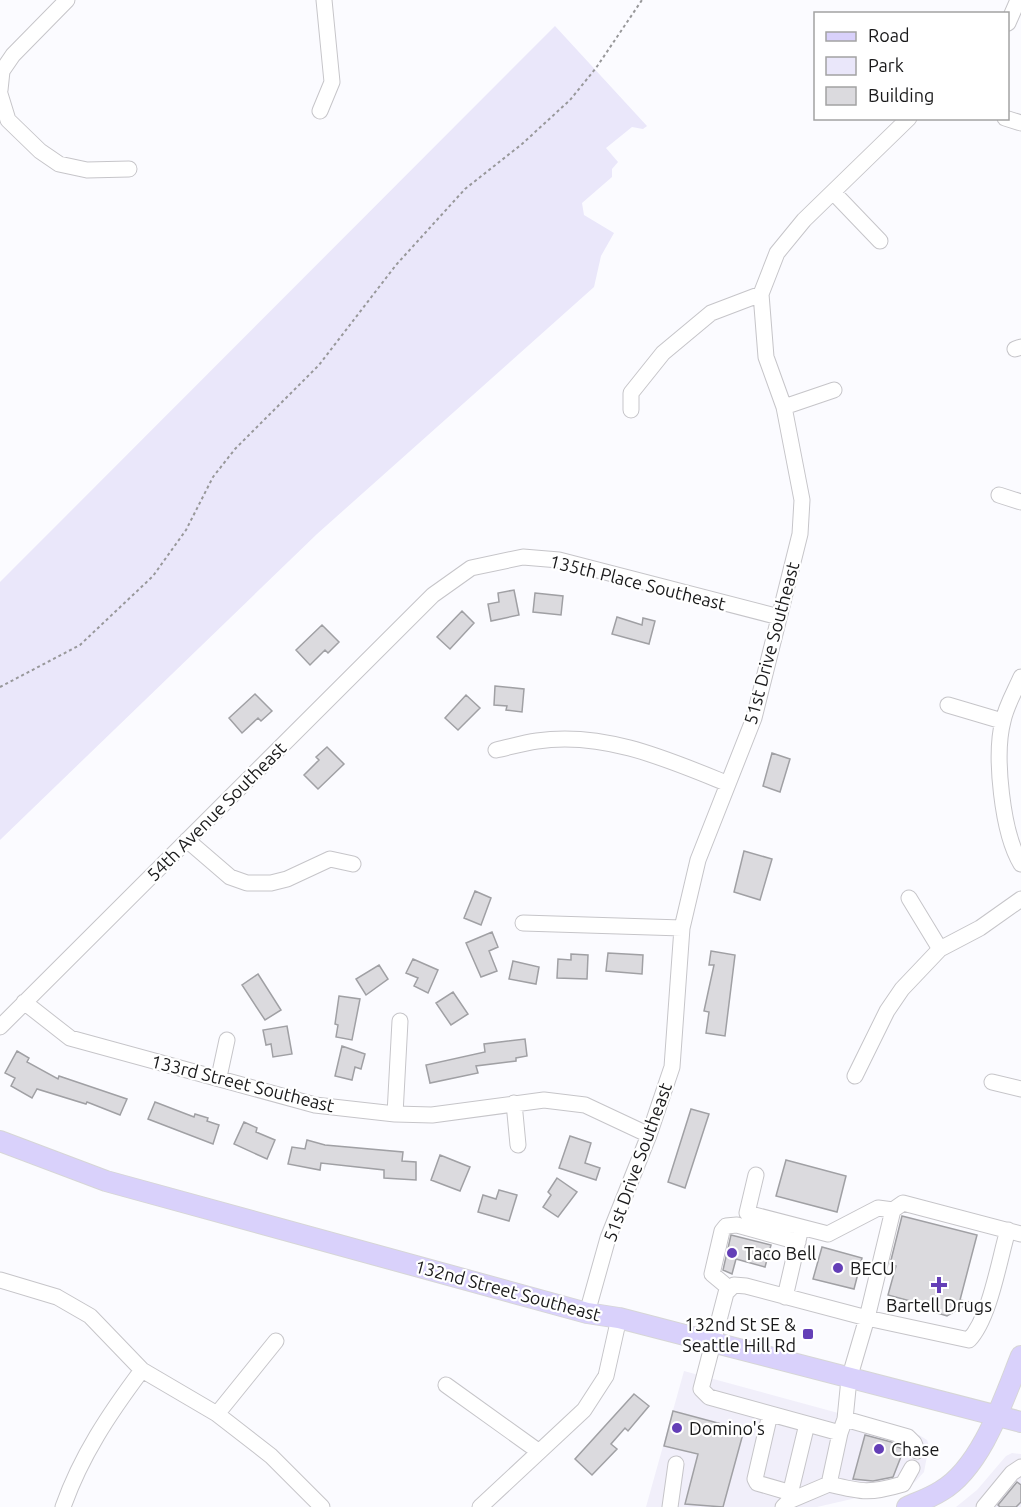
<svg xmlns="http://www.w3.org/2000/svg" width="1021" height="1507" viewBox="0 0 1021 1507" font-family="Ubuntu,sans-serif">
<rect width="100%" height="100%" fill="#fbfbff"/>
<path fill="#f1effa" d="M684,1371L919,1435L927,1440L929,1446L924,1472L915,1482L904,1487L817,1507H646Z
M1012,1453L1021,1454V1507H956L977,1490L1006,1456Z"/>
<path fill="#eae7fa" d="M555,26L647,126L643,129L632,127L606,148L618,162L612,169V177L582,203L584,215L614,233L601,256L594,287L317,534L0,840V582Z"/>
<path fill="#dbdade" stroke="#a0a0a4" stroke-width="1.5" d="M514,590L519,615L491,621L488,604L499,602L498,593Z
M535,593L563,596L561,615L533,612Z
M462,611L474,623L450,649L437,637Z
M617,617L642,625L643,618L655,621L649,644L612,634Z
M322,625L339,642L328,653L325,650L310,665L296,650Z
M495,686L524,689L522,712L506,710L507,706L494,705Z
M255,694L272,711L261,721L258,718L242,733L229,718Z
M466,695L480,708L458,730L445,718Z
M327,747L344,764L318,789L304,775L319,760L316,757Z
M772,753L790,759L780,792L763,786Z
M744,851L772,859L760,900L734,892Z
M475,891L491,898L481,925L464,918Z
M492,932L498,947L489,951L497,971L481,977L466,943Z
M711,951L735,955L725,1036L706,1033L709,1012L704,1011L714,965H709Z
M608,953L643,955L642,974L606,971Z
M571,954L588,955L587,979L557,978L558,959L571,960Z
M413,959L438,970L428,993L414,986L418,978L406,973Z
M513,961L539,967L536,984L509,979Z
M379,965L388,979L366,995L356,979Z
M258,974L281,1010L265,1020L242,985Z
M453,992L468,1014L451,1025L436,1003Z
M339,996L360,999L352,1040L336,1037L338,1025L335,1024Z
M287,1026L292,1054L273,1057L271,1044L266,1045L263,1030Z
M525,1039L527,1056L516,1058V1061L476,1066L478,1073L430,1083L426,1065L485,1052L484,1044Z
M342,1046L365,1054L361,1069L355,1067L352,1080L335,1076Z
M17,1051L29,1058L27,1062L58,1079L59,1076L127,1099L120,1115L87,1102L86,1104L37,1089L32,1098L11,1086L15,1078L5,1073Z
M155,1102L194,1117L195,1114L208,1118L207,1121L219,1125L213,1144L148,1119Z
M691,1109L709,1114L685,1188L668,1182Z
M244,1122L257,1128L256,1132L275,1140L267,1159L234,1144Z
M570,1136L591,1143L585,1163L600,1168L596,1180L559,1168Z
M307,1140L325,1145L403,1152L402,1161L416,1162V1180L384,1178V1170L321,1163L320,1170L288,1164L292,1147L305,1149Z
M440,1155L470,1167L460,1191L431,1180Z
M786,1160L846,1176L837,1212L776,1196Z
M557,1178L577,1192L558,1217L543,1207L551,1195L548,1192Z
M499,1190L517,1195L509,1221L478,1212L483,1195L496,1199Z
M902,1216L977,1235L960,1300L970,1302L947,1316L924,1309L925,1305L888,1295L896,1266L890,1264Z
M731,1235L771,1245L765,1267L736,1259L732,1274L723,1270Z
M822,1247L862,1258L854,1289L813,1279Z
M634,1394L649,1406L628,1431L625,1428L611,1444L617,1449L592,1475L575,1459Z
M673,1411L744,1430L723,1507L685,1504L698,1454L664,1446Z
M865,1435L895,1443L894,1446L904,1449L893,1477L873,1481L853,1479Z
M1017,1482L1021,1485V1502L1016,1507H1000L998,1505Z"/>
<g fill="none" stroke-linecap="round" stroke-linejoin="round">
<g stroke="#c6c5c9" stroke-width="17">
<path id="minor" d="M1008,23L1018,0
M0,90L2,71L13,55L67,0
M0,94L8,120L40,151L59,164L87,170L129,169
M320,111L332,82L324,0
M1005,118L1021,123
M833,192L880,241
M1015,349L1021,347
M784,407L834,390
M631,410V393L663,353L711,313L761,294
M999,495L1021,502
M1021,677C1015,691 1006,706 1003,721C994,755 1002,833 1021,864
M948,705L1002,721
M496,750C510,747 523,743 537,741C603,731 667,759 726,783
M187,840L230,877L247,883H271L287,879L330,859L353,864
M909,898L940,949
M523,923L682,928
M24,1002L70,1038L315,1105L395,1114L432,1115L544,1100L585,1105L649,1135
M0,1027L433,595L471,568L523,557L559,560L779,617
M855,1076L887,1011L902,989L940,949L980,928L1021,899
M219,1077L227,1040
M992,1082L1021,1089
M514,1103L518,1145
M395,1114L400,1021
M756,1175L747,1213L828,1234L878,1208L893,1210
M0,1280L57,1297L90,1316L142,1370L217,1414L271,1456L322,1507
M730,1289L712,1274L722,1231L726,1226L737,1225L798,1242
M785,1297L800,1232
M587,1313L608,1238L649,1135L672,1067L682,928L698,860L754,718L800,534L802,500L784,407L766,357L761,294L777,253L804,220L909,118
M446,1385L538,1451
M217,1414L276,1341
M770,1414L755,1479L757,1483L788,1492L789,1501
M845,1419L908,1437L914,1443L917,1451
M840,1433L845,1419L849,1379L867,1318L893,1210L903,1203L1021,1234
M829,1484C862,1492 869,1494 903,1484L912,1468
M788,1492L792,1486L807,1424
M63,1507C81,1456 109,1414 142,1370
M480,1507L584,1410L606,1376L619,1318
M670,1507L676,1464
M783,1507L789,1501L829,1484L840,1433L709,1397L701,1389L726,1293L734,1285L746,1286L867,1318L969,1340C990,1318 999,1260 1008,1230
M984,1507L1012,1473L1021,1467"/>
</g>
<g stroke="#d6d6d6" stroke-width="22">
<path id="major" d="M0,1141L106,1181L587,1313L619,1318L1021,1422
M907,1507C918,1502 930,1498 941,1491C982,1467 1004,1398 1021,1356"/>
</g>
<path stroke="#98989a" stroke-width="2" stroke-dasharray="3 3" stroke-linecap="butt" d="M0,687L80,645L153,576L186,530L213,477L235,449L319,365L396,265L465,189L522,144L570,100L596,68L642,0"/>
<use href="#minor" stroke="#fff" stroke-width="15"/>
<use href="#major" stroke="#d9d1fb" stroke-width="20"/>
</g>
<g fill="#643fb7" stroke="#fff" stroke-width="2">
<circle cx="732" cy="1253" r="6"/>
<circle cx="838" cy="1268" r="6"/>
<path d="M936 1276h6v6h6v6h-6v6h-6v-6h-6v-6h6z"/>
<rect x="802" y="1328" width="12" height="12" rx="3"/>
<circle cx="677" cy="1428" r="6"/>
<circle cx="879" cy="1449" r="6"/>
</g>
<g text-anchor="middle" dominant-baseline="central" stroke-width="4.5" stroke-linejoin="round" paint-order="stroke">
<g font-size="18" fill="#19191a" stroke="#fff">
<text transform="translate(638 582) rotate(14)">135th Place Southeast</text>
<text transform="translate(771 643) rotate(-75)">51st Drive Southeast</text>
<text transform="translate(216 811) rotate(-45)">54th Avenue Southeast</text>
<text transform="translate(243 1083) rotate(14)">133rd Street Southeast</text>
<text transform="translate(637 1162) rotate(-70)">51st Drive Southeast</text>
<text transform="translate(508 1290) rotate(15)">132nd Street Southeast</text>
</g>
<g font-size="18" fill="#19191a" stroke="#fff" text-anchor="start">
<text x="744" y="1253">Taco Bell</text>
<text x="850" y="1268">BECU</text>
<text x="939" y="1305" text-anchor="middle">Bartell Drugs</text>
<text x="796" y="1324" text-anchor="end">132nd St SE &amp;<tspan x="796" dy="21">Seattle Hill Rd</tspan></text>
<text x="689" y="1428">Domino's</text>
<text x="891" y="1449">Chase</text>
</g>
</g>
<rect x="814" y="12" width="195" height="108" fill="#ffffff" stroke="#a3a3a3" stroke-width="1.5"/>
<rect x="826" y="32" width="30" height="9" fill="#d9d1fb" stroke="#a3a3a3" stroke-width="1.5"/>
<text x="868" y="42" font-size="18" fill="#19191a">Road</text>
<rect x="826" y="57" width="30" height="18" fill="#eae7fa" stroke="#a3a3a3" stroke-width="1.5"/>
<text x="868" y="72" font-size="18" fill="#19191a">Park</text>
<rect x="826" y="87" width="30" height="18" fill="#dbdade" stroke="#a3a3a3" stroke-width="1.5"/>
<text x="868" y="102" font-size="18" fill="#19191a">Building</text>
</svg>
